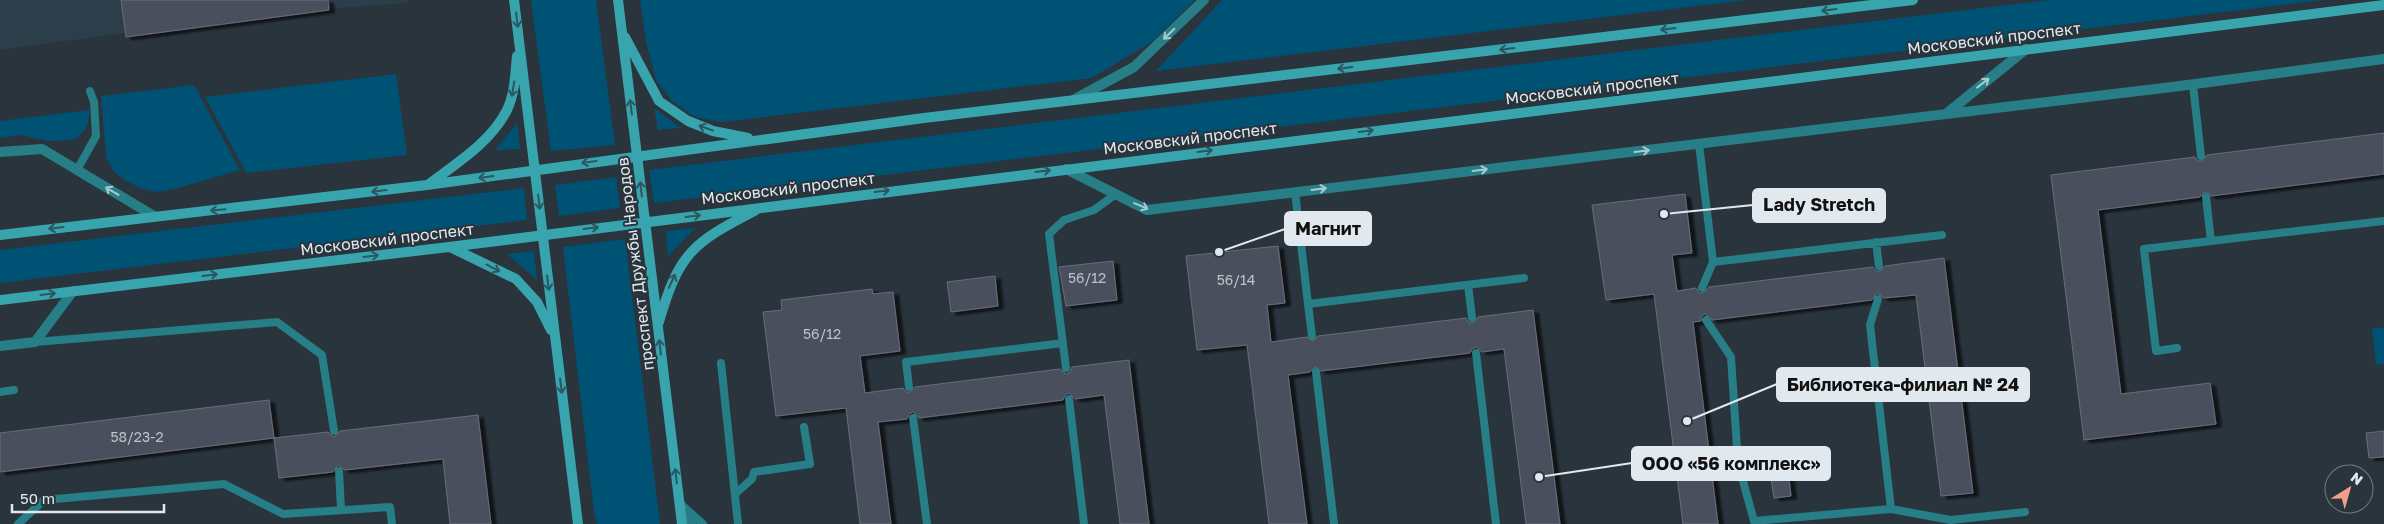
<svg xmlns="http://www.w3.org/2000/svg" width="2384" height="524" viewBox="0 0 2384 524" font-family="'Golos Text',sans-serif">
<defs>
<filter id="shadow"><feDropShadow dx="5.5" dy="3" stdDeviation="1" flood-color="#0009"/></filter>
</defs>
<rect width="100%" height="100%" fill="#29343c"/>
<path fill="#2c3e49" d="M0,0H407V3L321,9V11L169,32L126,37L125,33L0,50Z"/>
<path fill="#005274" d="M531,0H596L615,145L551,151Z
M640,0H1195L1153,41L1092,78L721,122L695,117L672,101L656,80L646,42Z
M1222,0H1747L1156,71Z
M2048,0H2322L654,203L649,170Z
M396,74L407,155L246,173L205,97Z
M194,85L240,170L175,189L157,192L140,188L125,180L114,172L106,157L101,96Z
M654,108L681,128L658,130Z
M89,110C90,124 85,132 74,140L48,141L21,135L0,138V121Z
M517,123L520,149L495,150Z
M616,177L620,208L559,216L555,185Z
M524,188L527,220L0,283V250Z
M695,228L668,256L666,231Z
M625,239L660,524H597L594,512L563,247Z
M534,251L537,280L507,254Z
M2384,327V364L2376,365L2372,329Z"/>
<path fill="#4a505b" stroke="#686d7a" filter="url(#shadow)" d="M121,0H328L329,10L126,37Z
M2384,133V174L2211,196L2205,192L2200,197L2098,210L2121,394L2210,383L2216,424L2084,440L2051,175L2195,157L2198,161H2202L2207,155Z
M1685,194L1692,253L1672,255L1677,291L1696,288L1699,293H1703L1709,287L1873,267L1876,271H1880L1885,266L1944,258L1973,493L1941,496L1916,295L1884,298L1877,293L1872,300L1712,320L1705,314L1701,317V321L1693,322L1718,524H1683L1654,294L1606,300L1592,205Z
M1278,246L1285,303L1267,305L1271,342L1307,337L1313,341L1318,336L1466,318L1469,323H1473L1478,317L1533,310L1560,524H1526L1504,349L1482,352L1476,347L1472,349L1470,353L1321,371L1315,367L1310,372L1288,375L1307,524H1269L1247,345L1197,350L1186,256Z
M1113,261L1117,300L1066,306L1059,267Z
M995,276L998,306L951,312L947,282Z
M872,289L873,294L893,292L900,351L860,356L865,393L903,388L906,392H910L915,387L1060,369L1066,374L1070,372L1072,367L1129,360L1149,524H1120L1104,395L1075,399L1069,393L1065,395L1063,400L919,418L913,412L909,414L907,419L878,422L891,524H860L846,408L776,416L763,312L782,310L781,300Z
M269,400L274,438L0,472V433Z
M478,415L491,524H450L443,459L345,470L338,465L333,472L279,478L274,438L328,432L334,437L340,431Z
M2384,431V457L2369,458L2366,433Z
M1788,470L1791,496L1774,498L1770,472Z"/>
<g fill="none" stroke-linecap="round" stroke-linejoin="round">
<path stroke="#277e86" stroke-width="8" d="M2193,85L2201,156
M1699,144L1713,262L1942,235
M77,170L96,136L94,102L90,91
M1295,192L1308,304L1524,278
M2206,197L2211,241L2384,221
M1876,242L1879,266
M1468,285L1472,318
M1702,288L1713,262
M1878,299L1870,325L1891,509L1951,520
M1308,304L1312,336
M1706,320L1731,357L1738,463L1754,521L1891,509
M35,342L277,322L322,355L334,431
M2177,348L2156,351L2144,249L2211,241
M1476,353L1496,524
M721,363L738,524
M1066,368L1049,234L1064,220L1094,210L1116,194
M1316,372L1334,524
M909,387L906,362L1063,343
M0,392L14,390
M1069,399L1084,524
M913,418L927,524
M339,471L341,509
M735,494L752,479L754,472L810,464L804,427
M684,507L703,524
M18,524L44,500L224,484L283,514L390,507L392,524
M1951,524V520L2025,512"/>
<path stroke="#277e86" stroke-width="10" d="M1075,99L1134,67L1204,0
M1946,114L2026,49
M0,152L42,149L154,216
M1066,169L1147,210L2172,87L2384,59
M0,346L35,342L73,291
M681,505L691,524"/>
<path stroke="#37a4ae" stroke-width="10" d="M514,0L578,524
M618,0L682,524
M625,37L659,101L688,121L713,131L748,138
M429,184C457,163 491,142 507,110C515,94 515,74 517,56
M0,235L427,185L924,118L1913,0
M450,247L516,279L537,302L551,330
M0,300L449,247L2384,5
M659,322C679,252 693,243 756,210"/>
</g>
<defs><path id="oneway-shaft" d="M-6 0H5M1.5-3L5.5 0L1.5 3" fill="none" stroke-width="1.6" stroke-linecap="round" stroke-linejoin="round" transform="scale(1.25)"/></defs>
<g stroke="#2d565e">
<use href="#oneway-shaft" transform="translate(1829 10) rotate(173)"/>
<use href="#oneway-shaft" transform="translate(517 20) rotate(83)"/>
<use href="#oneway-shaft" transform="translate(1668 29) rotate(173)"/>
<use href="#oneway-shaft" transform="translate(1507 49) rotate(173)"/>
<use href="#oneway-shaft" transform="translate(1345 68) rotate(173)"/>
<use href="#oneway-shaft" transform="translate(513 89) rotate(99)"/>
<use href="#oneway-shaft" transform="translate(631 107) rotate(-97)"/>
<use href="#oneway-shaft" transform="translate(706 128) rotate(-160)"/>
<use href="#oneway-shaft" transform="translate(1366 131) rotate(-7)"/>
<use href="#oneway-shaft" transform="translate(1205 151) rotate(-7)"/>
<use href="#oneway-shaft" transform="translate(589 162) rotate(172)"/>
<use href="#oneway-shaft" transform="translate(1043 171) rotate(-7)"/>
<use href="#oneway-shaft" transform="translate(486 177) rotate(172)"/>
<use href="#oneway-shaft" transform="translate(641 189) rotate(-97)"/>
<use href="#oneway-shaft" transform="translate(379 191) rotate(173)"/>
<use href="#oneway-shaft" transform="translate(882 191) rotate(-7)"/>
<use href="#oneway-shaft" transform="translate(539 202) rotate(83)"/>
<use href="#oneway-shaft" transform="translate(218 210) rotate(175)"/>
<use href="#oneway-shaft" transform="translate(693 216) rotate(-7)"/>
<use href="#oneway-shaft" transform="translate(56 228) rotate(173)"/>
<use href="#oneway-shaft" transform="translate(591 228) rotate(-7)"/>
<use href="#oneway-shaft" transform="translate(371 256) rotate(-7)"/>
<use href="#oneway-shaft" transform="translate(493 268) rotate(28)"/>
<use href="#oneway-shaft" transform="translate(210 275) rotate(-7)"/>
<use href="#oneway-shaft" transform="translate(672 281) rotate(-65)"/>
<use href="#oneway-shaft" transform="translate(548 283) rotate(83)"/>
<use href="#oneway-shaft" transform="translate(48 294) rotate(-7)"/>
<use href="#oneway-shaft" transform="translate(660 347) rotate(-97)"/>
<use href="#oneway-shaft" transform="translate(561 386) rotate(83)"/>
<use href="#oneway-shaft" transform="translate(676 476) rotate(-97)"/>
</g>
<g stroke="#aac9cf">
<use href="#oneway-shaft" transform="translate(1169 34) rotate(136)"/>
<use href="#oneway-shaft" transform="translate(1983 83) rotate(-38)"/>
<use href="#oneway-shaft" transform="translate(1642 151) rotate(-7)"/>
<use href="#oneway-shaft" transform="translate(1480 170) rotate(-7)"/>
<use href="#oneway-shaft" transform="translate(1319 189) rotate(-7)"/>
<use href="#oneway-shaft" transform="translate(112 191) rotate(-149)"/>
<use href="#oneway-shaft" transform="translate(1141 206) rotate(23)"/>
</g>
<g text-anchor="middle" dominant-baseline="central" stroke-width="4" stroke-linejoin="round" paint-order="stroke">
<g font-size="14" fill="#bcc3c9">
<text x="1087" y="277">56/12</text>
<text x="1236" y="279">56/14</text>
<text x="822" y="333">56/12</text>
<text x="137" y="436">58/23-2</text>
</g>
<g font-size="16" fill="#e2e9ee" stroke="#29343c">
<text transform="translate(1994 38) rotate(-7)">Московский проспект</text>
<text transform="translate(1592 88) rotate(-7)">Московский проспект</text>
<text transform="translate(1190 138) rotate(-7)">Московский проспект</text>
<text transform="translate(788 188) rotate(-7)">Московский проспект</text>
<text transform="translate(387 239) rotate(-7)">Московский проспект</text>
<text transform="translate(635 264) rotate(-97)">проспект Дружбы Народов</text>
</g>
</g>
<path fill="none" stroke="#e2e9ee" stroke-width="2" d="M1664 214L1753 205M1219 252L1285 229M1687 421L1777 384M1539 477L1632 463"/>
<g fill="#e2e9ee" stroke="#29343c" stroke-width="2">
<circle cx="1664" cy="214" r="5"/>
<circle cx="1219" cy="252" r="5"/>
<circle cx="1687" cy="421" r="5"/>
<circle cx="1539" cy="477" r="5"/>
</g>
<g fill="#e2e9ee" stroke="#e2e9ee" stroke-width="2">
<rect x="1753" y="189" width="132" height="33" rx="5"/>
<rect x="1285" y="212" width="86" height="33" rx="5"/>
<rect x="1777" y="368" width="252" height="33" rx="5"/>
<rect x="1632" y="447" width="198" height="33" rx="5"/>
</g>
<g font-size="18" text-anchor="middle" font-weight="bold" fill="#111">
<text x="1819" y="211">Lady Stretch</text>
<text x="1328" y="235">Магнит</text>
<text x="1903" y="391">Библиотека-филиал № 24</text>
<text x="1731" y="470">ООО «56 комплекс»</text>
</g>
<g transform="translate(2349 489) rotate(37)"><circle r="24" fill="#29343c" stroke="#737c83"/>
<path d="M0-4L9 19L0 12L-9 19Z" fill="#f59d8e"/>
<text y="-8" font-size="14" font-weight="bold" text-anchor="middle" fill="#e2e9ee">N</text>
</g>
<path d="M12 504v8h152v-8" fill="none" stroke="#e2e9ee" stroke-width="2.5"/>
<text x="20" y="504" font-size="15" fill="#e2e9ee" stroke="#29343c" stroke-width="4" paint-order="stroke">50 m</text>
</svg>
